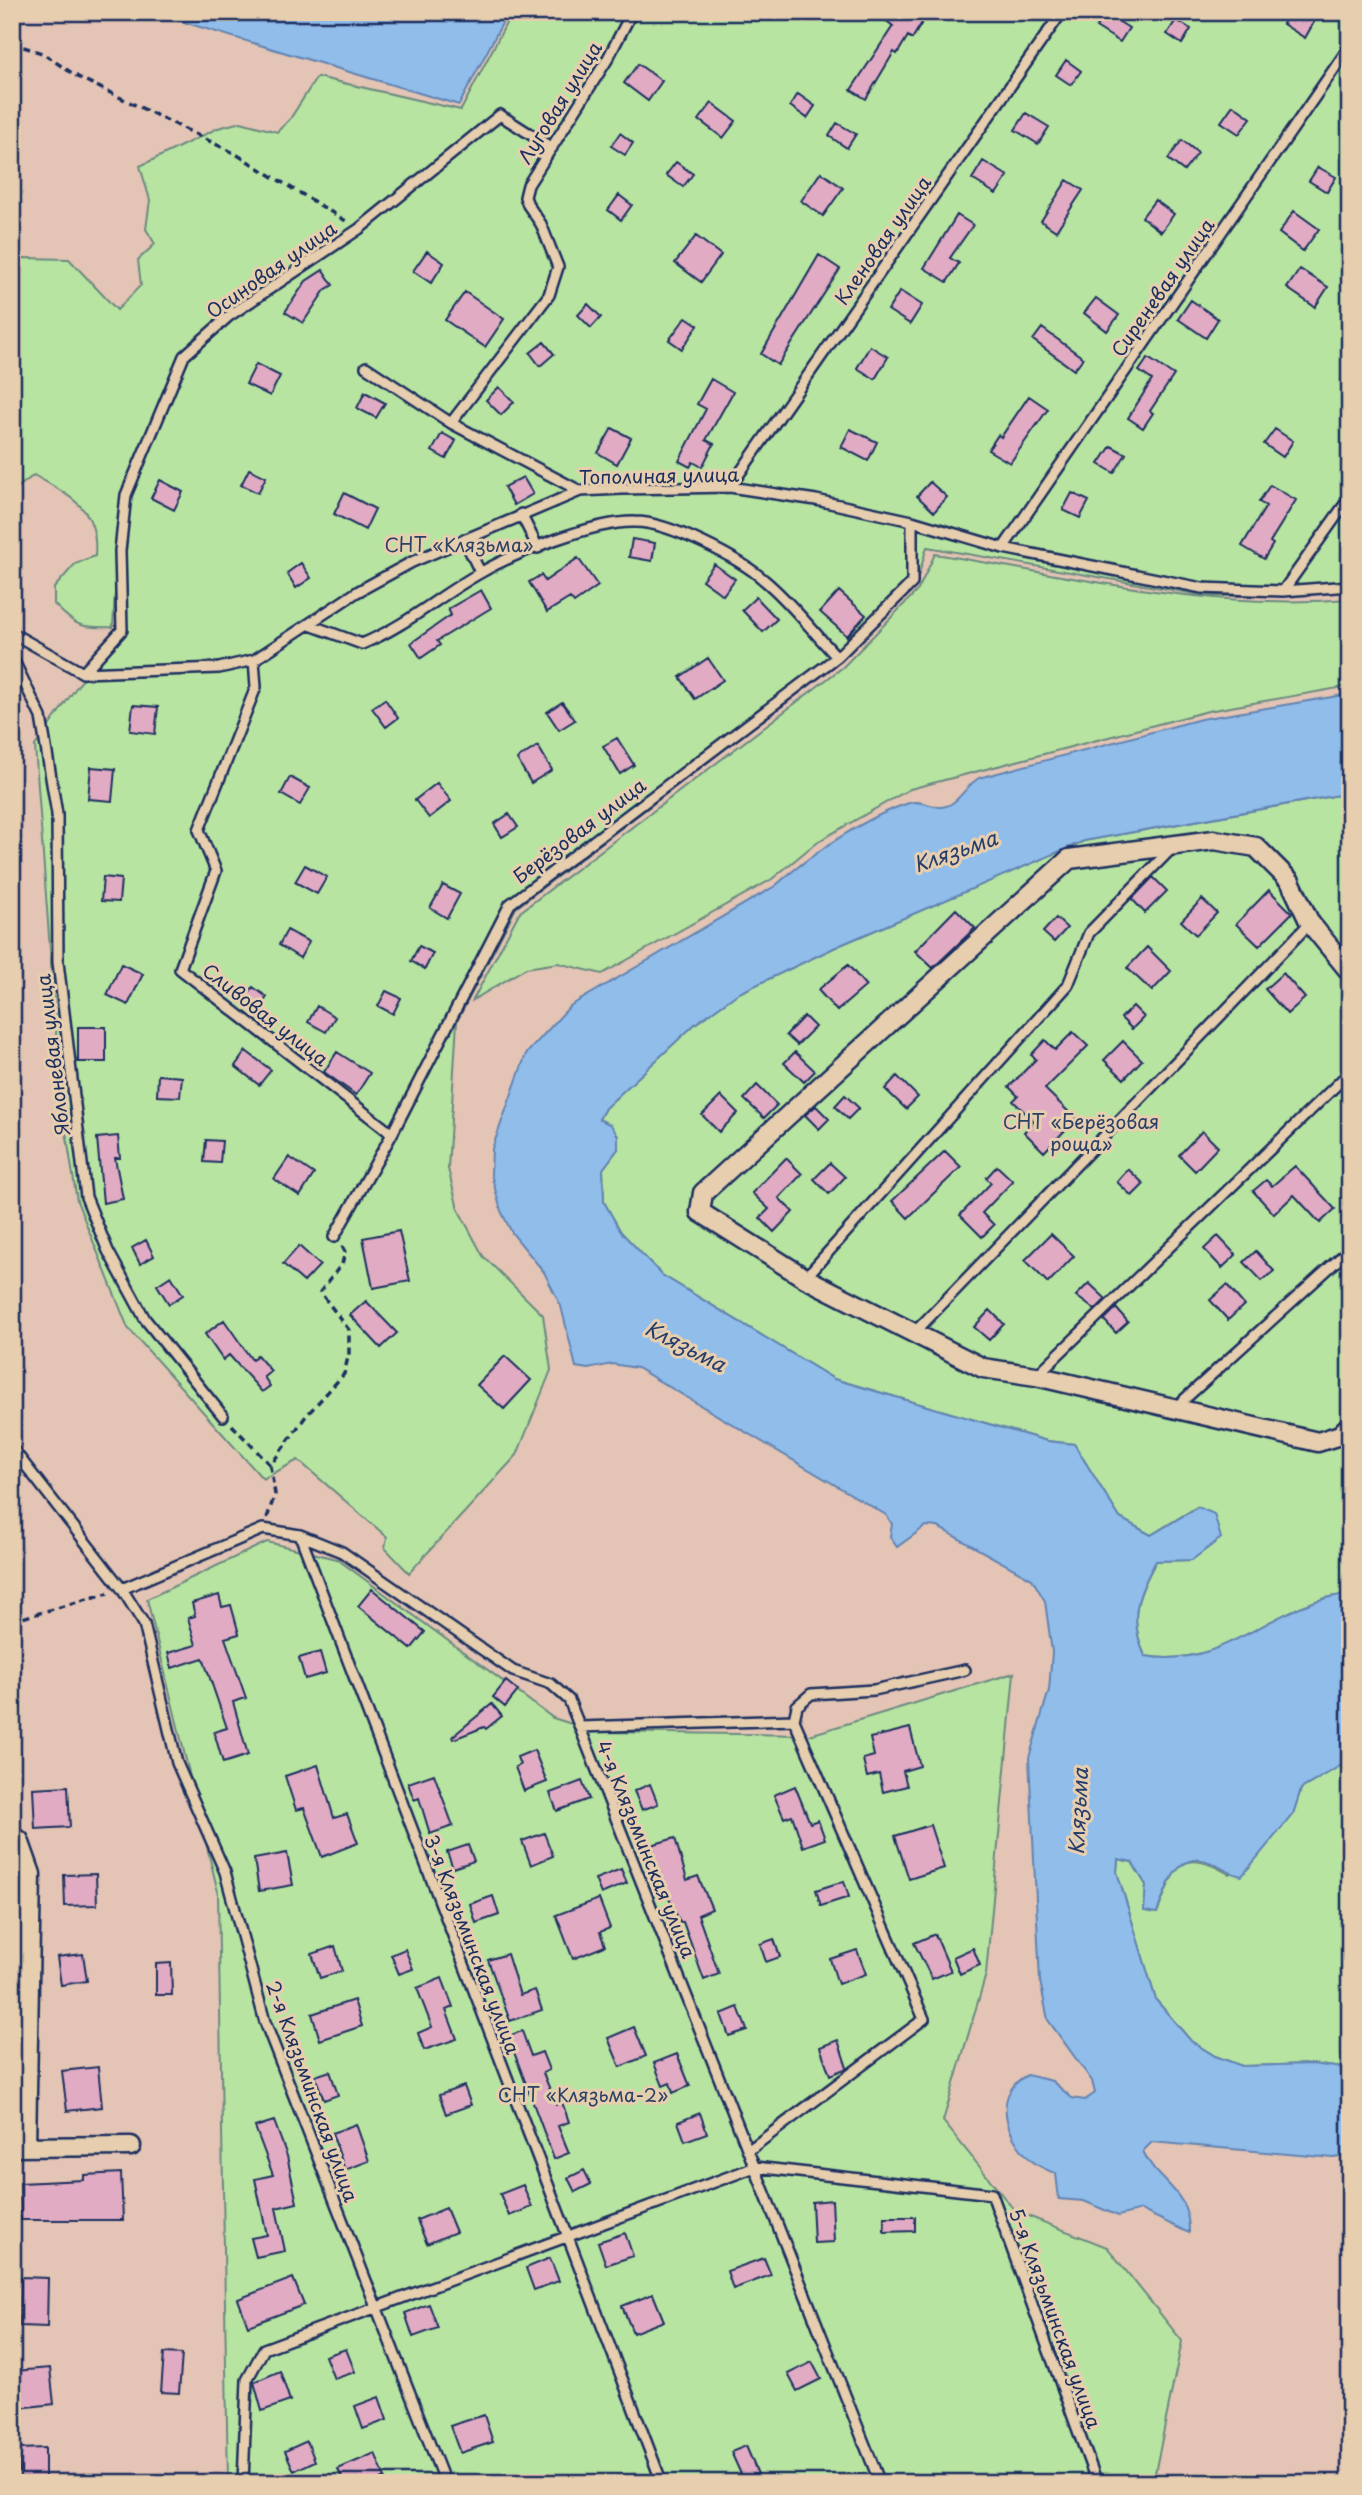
<svg xmlns="http://www.w3.org/2000/svg" width="1362" height="2495" viewBox="0 0 1362 2495" font-family="'Playpen Sans',sans-serif">
<rect width="100%" height="100%" fill="#e4c4b4"/>
<filter id="ink" filterUnits="userSpaceOnUse"><feTurbulence type="fractalNoise" baseFrequency=".0143" numOctaves="2"/><feDisplacementMap in="SourceGraphic" scale="14" xChannelSelector="R" yChannelSelector="G"/><feConvolveMatrix kernelMatrix="1 2 1 2 8 2 1 2 1" color-interpolation-filters="sRGB"/></filter>
<g filter="url(#ink)">
<path fill="#b8e4a1" stroke="#6a8a80" stroke-width="2" d="M512,12H1350V591L1282,596H1207L927,547L916,584L842,660L516,908L457,1021L448,1169L458,1209L483,1256L543,1315L551,1370L517,1455L409,1573L385,1548L387,1537L298,1460L263,1479L128,1328L77,1201L61,1099L35,746L78,685L126,629L119,522L113,627C81,628 76,627 54,604V588L75,564L95,556C99,508 71,497 34,475L12,492V262L24,258L69,259L117,310L141,285L138,260L155,244L146,229L150,200L140,166L218,128L241,122L277,132L290,119L317,77L461,110Z
M935,554C1072,576 1210,611 1350,599V686L1208,711L910,789L817,842L772,879L602,974L558,963L526,968L473,1000L519,913L843,667L918,590Z
M1350,793V1594C1273,1600 1228,1671 1145,1656C1128,1617 1137,1596 1156,1561L1192,1560L1197,1507L1151,1535L1120,1518L1074,1444L1047,1441L834,1379L662,1275L621,1232L604,1202L603,1169L618,1149L599,1119L605,1108L695,1024L737,994L838,946L1084,841Z
M267,1542L337,1559L553,1718L597,1732L810,1735L1014,1673L986,1974L943,2121L1015,2211L1107,2247L1182,2341L1153,2483H228L218,1892L147,1599Z
M1350,1760V2069L1312,2064L1242,2066L1215,2056L1191,2041L1156,2000L1117,1872L1118,1859L1132,1862L1146,1885L1144,1911L1157,1913C1175,1869 1178,1845 1229,1874L1293,1814L1301,1789Z"/>
<path fill="#91bdea" stroke="#6284b2" stroke-width="2" d="M150,12H508L459,105Z
M1350,694V793L1084,841L838,946L737,994L695,1024L605,1108L599,1119L611,1125L618,1136V1149L603,1169L604,1202L621,1232L662,1275L834,1379L1047,1441L1074,1444L1120,1518L1151,1535L1198,1507L1214,1514L1221,1538L1192,1560L1156,1561C1137,1595 1128,1618 1145,1656C1226,1671 1274,1600 1350,1594V1760L1301,1789L1293,1814L1242,1876C1228,1874 1219,1865 1206,1861C1175,1852 1165,1892 1157,1913L1144,1911L1146,1885L1132,1862L1118,1859L1117,1872L1156,2000L1191,2041L1215,2056L1242,2066L1312,2064L1350,2069V2155L1334,2158L1152,2142L1143,2151C1157,2183 1190,2189 1189,2233L1141,2210L1118,2216L1084,2201L1059,2199L1056,2174C1048,2170 1039,2167 1032,2161C1006,2138 991,2094 1027,2075L1052,2081L1072,2098L1085,2100L1095,2093L1092,2081L1048,2020L1040,1981L1029,1758L1049,1690L1052,1652L1045,1601L1032,1579L938,1527L926,1526L897,1547L890,1537L892,1524L886,1515L637,1368L612,1364L588,1369L576,1367L561,1306L544,1272L512,1233L501,1211L491,1174L492,1149L526,1054L570,1006L775,886C810,855 865,817 909,803C924,798 937,813 951,804C962,797 967,785 979,778L1201,719Z"/>
<path fill="#e1abc3" stroke="#1b2f5e" stroke-width="2" d="M875,12H910L923,21L912,39L908,36L897,54L894,52L866,99L851,90L893,26Z
M1290,12H1298L1314,22L1305,38L1283,24Z
M1105,13L1129,28L1120,42L1096,27Z
M1176,20L1191,29L1182,44L1167,34Z
M1066,60L1081,71L1071,85L1056,75Z
M638,64L662,81L648,101L624,83Z
M798,94L815,106L807,118L790,106Z
M712,103L736,121L723,138L699,120Z
M1233,105L1251,118L1239,134L1221,122Z
M1026,113L1049,127L1038,144L1015,130Z
M837,123L856,134L847,148L829,136Z
M620,133L633,143L625,155L611,146Z
M1182,140L1198,153L1184,171L1168,159Z
M983,161L1008,176L996,194L972,179Z
M676,162L693,174L683,187L666,175Z
M1318,167L1336,177L1327,192L1309,181Z
M821,172L843,188L823,216L801,201Z
M1067,180L1083,190L1056,231L1041,221Z
M619,195L632,205L621,220L608,210Z
M1155,200L1174,214L1161,232L1142,217Z
M1294,211L1319,229L1303,251L1279,233Z
M957,215L973,225L950,258L959,263L947,282L924,268Z
M696,236L721,255L701,282L675,263Z
M427,251L444,263L431,283L413,271Z
M819,255L840,269L778,365L761,354Z
M1300,269L1328,287L1315,307L1287,288Z
M323,270L333,285L325,290L303,323L285,312L306,281Z
M900,291L922,305L910,324L888,310Z
M465,292L504,319L485,347L445,320Z
M1096,298L1119,315L1107,331L1084,313Z
M1191,300L1218,319L1206,338L1178,319Z
M588,304L601,317L591,328L578,315Z
M686,317L698,325L682,349L669,340Z
M1042,328L1083,358L1074,370L1033,340Z
M544,342L554,354L540,366L530,353Z
M870,346L888,357L875,379L857,368Z
M1148,358L1174,375L1150,411L1153,413L1143,428L1128,418L1152,380L1139,371Z
M256,364L280,376L270,396L246,384Z
M711,379L733,392L706,440L714,444L702,467L693,462L690,467L679,461L706,409L697,404Z
M499,387L514,402L501,415L486,400Z
M365,392L385,403L376,418L357,408Z
M1029,396L1048,409L1010,463L988,450L998,435L1001,437Z
M612,428L631,438L617,464L598,453Z
M850,429L877,442L868,461L841,447Z
M1275,429L1293,441L1283,457L1264,444Z
M442,433L456,441L446,459L432,451Z
M1111,446L1126,454L1114,473L1099,464Z
M249,469L266,477L258,493L241,485Z
M523,477L533,494L514,505L504,487Z
M160,480L183,492L174,510L151,498Z
M930,482L947,497L934,512L917,496Z
M1270,485L1296,500L1270,542L1273,544L1264,559L1242,546L1266,506L1259,502Z
M344,493L375,509L365,530L334,514Z
M1072,493L1089,501L1080,518L1063,510Z
M632,539L655,543L652,561L629,557Z
M578,558L598,586L574,603L570,598L547,612L529,582L541,575L545,581Z
M301,563L311,578L296,588L287,573Z
M714,564L735,579L723,595L702,580Z
M481,590L491,608L437,641L440,645L421,658L411,643L451,615L448,609Z
M839,591L866,615L847,636L820,612Z
M756,597L777,619L763,632L742,610Z
M708,658L723,680L695,699L680,677Z
M385,699L398,718L386,727L372,708Z
M562,702L575,720L559,730L547,712Z
M133,705L158,707L155,734L130,731Z
M617,738L634,765L620,774L603,746Z
M538,746L552,770L531,783L517,759Z
M91,767L115,769L112,801L88,799Z
M290,777L310,788L300,805L281,794Z
M437,783L451,801L429,818L415,800Z
M509,814L518,827L502,837L494,824Z
M305,865L327,877L317,894L295,882Z
M103,877L121,879L119,902L101,901Z
M1153,877L1167,891L1145,913L1132,899Z
M443,885L460,894L447,918L430,908Z
M1269,890L1292,913L1259,946L1236,924Z
M1202,899L1217,913L1196,935L1181,921Z
M956,909L975,928L933,968L915,951Z
M1056,918L1067,928L1054,942L1043,932Z
M287,930L309,942L300,958L279,945Z
M419,946L433,953L425,969L411,961Z
M1147,947L1171,971L1152,991L1127,968Z
M121,964L143,974L128,1005L107,995Z
M848,965L866,986L837,1011L818,990Z
M1283,973L1305,998L1287,1014L1265,989Z
M253,987L267,997L259,1009L245,999Z
M386,991L401,998L393,1014L378,1006Z
M317,1006L335,1017L326,1032L308,1022Z
M1133,1006L1144,1017L1132,1029L1121,1018Z
M804,1016L815,1027L797,1045L786,1035Z
M78,1027H106V1062H78Z
M1073,1032L1088,1046L1045,1089L1076,1119L1044,1152L1024,1132L1034,1121L1013,1101L1018,1096L1009,1087L1036,1059L1031,1055L1045,1040L1055,1050Z
M1123,1041L1142,1060L1124,1079L1104,1060Z
M246,1051L271,1070L259,1085L235,1066Z
M337,1052L370,1073L356,1095L324,1072Z
M795,1052L815,1071L804,1082L784,1063Z
M158,1075L182,1077L180,1097L157,1096Z
M897,1076L918,1097L906,1109L885,1089Z
M757,1085L777,1105L764,1118L744,1099Z
M845,1095L859,1108L848,1119L835,1106Z
M721,1096L738,1113L719,1132L702,1115Z
M816,1106L829,1119L819,1129L805,1115Z
M1202,1131L1218,1147L1195,1171L1179,1155Z
M118,1136L120,1158H115L123,1199L103,1203L97,1138Z
M206,1140L222,1141L220,1163L204,1162Z
M945,1151L961,1167L908,1218L892,1201Z
M289,1157L314,1174L300,1196L274,1179Z
M786,1158L802,1174L779,1198L793,1212L774,1232L760,1218L769,1209L752,1193Z
M830,1163L845,1177L829,1194L814,1179Z
M997,1166L1013,1181L982,1213L994,1225L982,1237L960,1215L991,1183L986,1178Z
M1295,1166L1335,1209L1320,1223L1294,1195L1274,1214L1253,1191L1266,1180L1272,1186Z
M1128,1169L1144,1184L1132,1196L1117,1182Z
M399,1231L410,1281L373,1288L363,1238Z
M1051,1234L1074,1256L1048,1283L1025,1260Z
M1218,1236L1236,1255L1222,1268L1204,1249Z
M146,1240L154,1256L140,1264L132,1248Z
M299,1246L320,1265L304,1282L283,1264Z
M1256,1251L1274,1271L1262,1281L1244,1262Z
M171,1276L183,1295L169,1304L157,1285Z
M1089,1283L1106,1299L1095,1310L1076,1296Z
M1227,1285L1244,1305L1228,1320L1210,1300Z
M366,1301L397,1333L381,1348L350,1315Z
M1116,1308L1128,1322L1116,1333L1104,1320Z
M990,1310L1004,1324L989,1340L974,1327Z
M224,1320L252,1360L257,1355L271,1371L264,1377L270,1386L262,1392L229,1355L223,1360L205,1334Z
M505,1356L531,1380L504,1409L477,1385Z
M372,1589L425,1632L411,1649L358,1606Z
M219,1595L222,1607L231,1605L239,1634L225,1638L246,1698L233,1702L248,1755L223,1763L214,1732L227,1728L203,1658L172,1668L168,1653L196,1645L188,1618L195,1616L192,1603Z
M320,1652L326,1673L305,1679L299,1658Z
M506,1681L518,1691L505,1707L493,1697Z
M492,1704L502,1716L486,1729L484,1727L454,1739L453,1736Z
M910,1728L920,1766L903,1771L907,1786L883,1792L879,1774L867,1777L863,1759L874,1756L870,1738Z
M534,1750L547,1782L524,1791L515,1767L520,1765L517,1757Z
M318,1765L334,1818L347,1814L358,1843L322,1857L304,1808L296,1810L285,1776Z
M434,1774L453,1826L430,1834L419,1798L414,1800L408,1783Z
M582,1781L589,1799L557,1811L550,1793Z
M650,1784L658,1804L642,1810L634,1791Z
M68,1786L70,1827L35,1829L33,1788Z
M795,1786L810,1823L818,1820L825,1839L803,1847L792,1815L784,1818L774,1795Z
M930,1825L944,1868L909,1879L895,1836Z
M544,1833L553,1856L531,1865L522,1841Z
M675,1838L687,1880L698,1876L712,1909L698,1915L719,1974L704,1980L683,1922L680,1923L659,1874L656,1875L648,1846Z
M468,1845L474,1861L453,1868L447,1852Z
M287,1853L293,1885L259,1891L254,1859Z
M621,1869L627,1883L601,1894L595,1879Z
M96,1874L97,1905L65,1906L64,1875Z
M844,1881L849,1897L821,1906L816,1890Z
M493,1896L499,1915L476,1923L470,1904Z
M599,1899L610,1928L600,1932L605,1946L573,1959L556,1915Z
M935,1934L951,1971L932,1979L914,1943Z
M774,1939L780,1957L766,1962L760,1944Z
M335,1946L342,1971L320,1978L312,1954Z
M973,1948L980,1965L960,1974L953,1957Z
M405,1949L413,1969L399,1974L391,1955Z
M857,1950L866,1974L838,1984L830,1959Z
M83,1954L87,1981L61,1985L57,1957Z
M507,1954L520,1995L535,1990L542,2010L510,2021L488,1960Z
M171,1963L172,1995H156V1964Z
M442,1978L453,2007L446,2010L457,2039L424,2050L418,2033L432,2027L417,1988Z
M354,2000L362,2026L320,2040L312,2014Z
M738,2007L747,2030L729,2036L721,2014Z
M634,2027L646,2056L620,2067L608,2038Z
M522,2031L531,2056L542,2052L549,2070L543,2073L556,2104L562,2102L569,2122L558,2126L569,2153L554,2159L508,2036Z
M838,2040L847,2068L830,2075L820,2047Z
M677,2054L690,2086L673,2093L670,2083L663,2086L654,2063Z
M98,2067L102,2107L67,2111L62,2071Z
M330,2071L338,2095L324,2100L315,2076Z
M464,2086L471,2105L446,2114L439,2095Z
M700,2113L707,2133L685,2141L678,2122Z
M274,2121L287,2156L297,2203L276,2208L285,2251L256,2257L251,2238L267,2235L255,2179L273,2175L255,2127Z
M356,2124L369,2161L345,2170L332,2133Z
M584,2170L591,2184L575,2192L568,2178Z
M121,2173L123,2220H21L20,2183L84,2180V2175Z
M523,2185L532,2207L509,2216L500,2194Z
M832,2200L834,2242L814,2243L812,2202Z
M446,2208L456,2232L427,2244L417,2220Z
M884,2217H915V2231L884,2232Z
M625,2233L633,2256L606,2265L598,2242Z
M550,2258L559,2281L534,2290L526,2268Z
M764,2258L771,2275L733,2289L727,2271Z
M21,2277L48,2278L47,2327L20,2326Z
M293,2278L304,2305L248,2326L238,2299Z
M653,2294L664,2321L633,2333L622,2306Z
M429,2304L438,2328L413,2337L405,2313Z
M346,2349L355,2372L334,2379L325,2356Z
M164,2353L182,2354L179,2393L161,2392Z
M812,2362L821,2379L797,2391L788,2374Z
M50,2368L54,2404L19,2408L15,2371Z
M280,2371L290,2401L262,2411L254,2382Z
M379,2397L387,2420L363,2429L355,2406Z
M484,2415L493,2442L460,2453L450,2426Z
M307,2441L315,2461L294,2471L285,2451Z
M746,2446L758,2474L744,2481L731,2452Z
M45,2448V2483H20L19,2449Z
M375,2453L385,2478L375,2483H344L338,2469Z"/>
<g fill="none" stroke-linecap="round" stroke-linejoin="round">
<g stroke="#1b2f5e" stroke-width="14">
<path id="lane" d="M366,367L451,423L580,491
M451,423L549,295L558,267L541,224L528,205L525,197L528,185L607,60L632,12
M730,487L1062,12
M521,514L538,548
M464,539L480,572
M1003,548L1350,46
M1283,591L1350,497
M310,625L362,644C406,626 439,596 480,573C515,553 594,521 635,522C669,522 739,558 764,580C791,602 813,632 837,657
M12,633L83,673L219,668L254,660L357,592L412,562L580,491L622,489L730,487L816,500L912,521L1003,548L1202,588L1283,591L1350,586
M12,657L41,717L57,814L58,962L86,1197L108,1251L145,1319L223,1416
M254,660L256,687L199,830L216,871L180,969L392,1134
M83,673L122,630L120,551L126,495L184,356L229,316L359,229L500,115L552,148
M334,1237L392,1134L510,904L837,657L912,583V521
M805,1278L1068,985L1089,933L1172,848
M913,1334L1310,923
M1036,1376L1350,1072
M1176,1407L1350,1249
M12,1448L122,1589L144,1624L177,1763L225,1872L265,2022L445,2483
M300,1535L662,2483
M122,1589L263,1529L300,1535L342,1552L513,1671L551,1684L569,1700L880,2483
M794,1720L797,1706L811,1694L874,1690L965,1670
M580,1727L794,1720
M749,2150L924,2019L794,1720
M243,2483L247,2380L264,2349L755,2167L992,2194L1097,2483"/>
</g>
<g stroke="#1b2f5e" stroke-width="23">
<path id="street" d="M1350,972L1310,923L1290,881L1256,847L1214,840L1069,859L703,1193L700,1212L805,1278L983,1368L1036,1376L1318,1442L1340,1435L1350,1425
M19,1840L31,1874L26,2146
M12,2147L131,2146"/>
</g>
<path stroke="#1b2f5e" stroke-width="3.5" stroke-dasharray="7 5" stroke-linecap="butt" d="M12,43L42,53L78,77L234,153L346,221
M232,1425L270,1465
M267,1518L275,1494L270,1466L306,1416L344,1374L349,1353V1330L320,1292L342,1264L345,1252L342,1246
M12,1621L108,1593"/>
<use href="#lane" stroke="#e6ceae" stroke-width="9"/>
<use href="#street" stroke="#e6ceae" stroke-width="18"/>
</g>
</g>
<g text-anchor="middle" dominant-baseline="central" stroke-width="6" stroke-linejoin="round" paint-order="stroke">
<g font-size="19" fill="#1b2f5e" stroke="#e6ceae">
<text transform="translate(559 102) rotate(-58)">Луговая улица</text>
<text transform="translate(882 240) rotate(-55)">Кленовая улица</text>
<text transform="translate(271 269) rotate(-35)">Осиновая улица</text>
<text transform="translate(1162 287) rotate(-55)">Сиреневая улица</text>
<text transform="translate(659 475) rotate(-1)">Тополиная улица</text>
<text transform="translate(579 830) rotate(-37)">Берёзовая улица</text>
<text transform="translate(266 1014) rotate(38)">Сливовая улица</text>
<text transform="translate(52 1055) rotate(-97)">Яблоневая улица</text>
<text transform="translate(647 1849) rotate(68)">4-я Клязьминская улица</text>
<text transform="translate(473 1944) rotate(69)">3-я Клязьминская улица</text>
<text transform="translate(313 2091) rotate(70)">2-я Клязьминская улица</text>
<text transform="translate(1056 2318) rotate(70)">5-я Клязьминская улица</text>
</g>
<g font-size="19" fill="#2b4165" stroke="#e6ceae">
<text x="459" y="544">СНТ «Клязьма»</text>
<text x="1081" y="1121">СНТ «Берёзовая<tspan x="1081" dy="22">роща»</tspan></text>
<text x="583" y="2094">СНТ «Клязьма-2»</text>
</g>
<g font-size="21" font-style="italic" fill="#273d6c" stroke="#e6ceae">
<text transform="translate(955 850) rotate(-19)">Клязьма</text>
<text transform="translate(686 1345) rotate(27)">Клязьма</text>
<text transform="translate(1077 1811) rotate(-87)">Клязьма</text>
</g>
</g>
<rect width="1362" height="2495" fill="none" stroke="#e6ceae" stroke-width="42"/>
<rect x="21" y="21" width="1320" height="2453" fill="none" stroke="#1b2f5e" stroke-width="2.5" filter="url(#ink)"/>
</svg>
